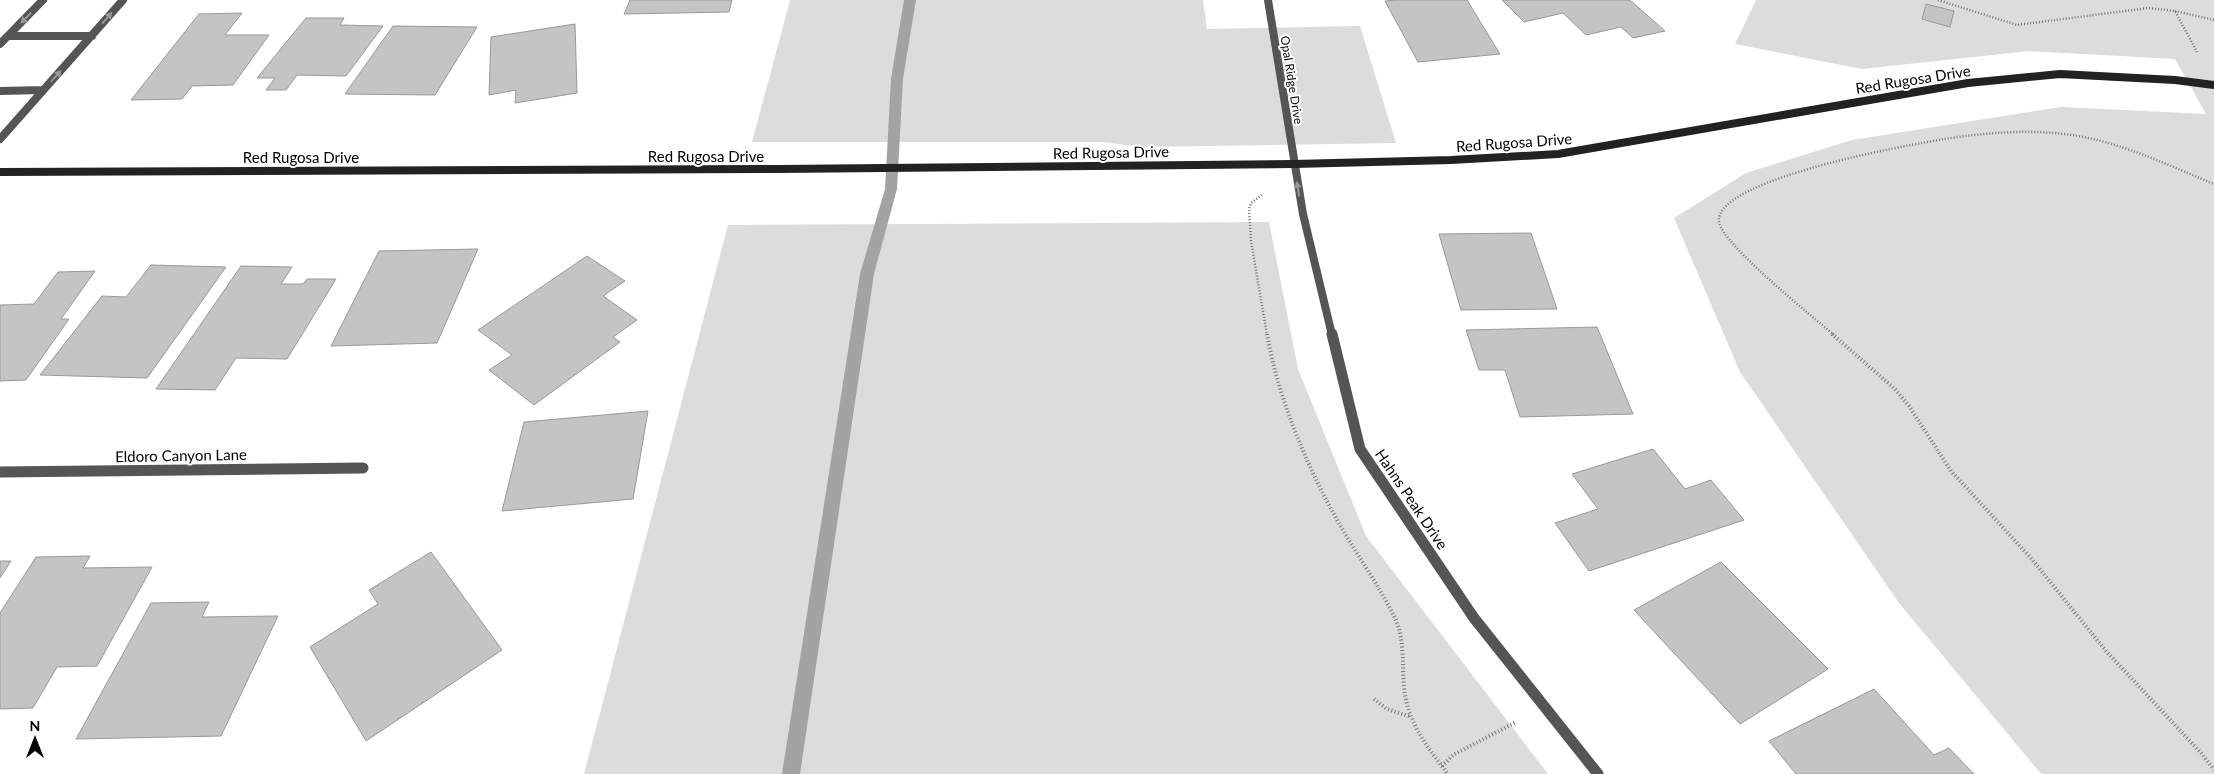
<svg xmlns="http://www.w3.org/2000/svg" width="2214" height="774" viewBox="0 0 2214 774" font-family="Lato,sans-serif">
<rect width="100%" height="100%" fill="#fff"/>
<path fill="#dcdcdc" d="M790,0H1203L1207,29L1360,26L1396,143L1141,147L1102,142H752Z
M1756,0H2214V774H2042L2036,768L1899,603L1740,372L1674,218L1746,173L1852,140L2061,107L2206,114L2175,59L2029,51L1862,69L1735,44Z
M1269,222L1298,369L1366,536L1548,774H584L728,225Z"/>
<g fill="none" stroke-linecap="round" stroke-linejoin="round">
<path fill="#a3a3a3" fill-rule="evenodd" d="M904,0H916L903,79L897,189L874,274L800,774H782L860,274L885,189L891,79Z"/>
</g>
<path fill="#c4c4c4" stroke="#999" d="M630,0H732L729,12L624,14Z
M1396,0H1467L1500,54L1418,62L1385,1Z
M1502,0H1630L1665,31L1633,38L1621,27L1586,35L1563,13L1524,22Z
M1926,4L1954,11L1950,27L1922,19Z
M242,13L225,35H269L233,85L192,86L182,99L131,100L199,14Z
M306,18H344L340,25L383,26L346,76L297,75L286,90H266L275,78H257Z
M575,24L577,93L515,103L516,90L489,95L491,37Z
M393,26L477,27L435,95L345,94Z
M1531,233L1557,309L1461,310L1439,234Z
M478,249L437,343L331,346L379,251Z
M587,256L625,281L603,296L637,320L613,337L620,342L534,405L489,370L512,355L478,330Z
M151,265L226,267L147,378L40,375L102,296L126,297Z
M241,266L292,267L281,284H303L307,279H336L287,359L236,358L215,390L156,389Z
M95,271L61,319H69L26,380L0,381V305L34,304L58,272Z
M1597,327L1633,414L1520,417L1505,370H1479L1466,330Z
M648,411L633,499L502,511L524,422Z
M1653,449L1685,489L1711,480L1744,520L1589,571L1555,523L1598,509L1572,474Z
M431,552L502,650L366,741L310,647L378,604L369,590Z
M90,556L83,568L152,567L97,666L57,667L33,708L0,709V613L36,557Z
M0,561H11L0,578Z
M1721,562L1828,669L1740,724L1634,610Z
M209,602L202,617L278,616L221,736L76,739L151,603Z
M1874,689L1934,755L1949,748L1974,774H1796L1769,741Z"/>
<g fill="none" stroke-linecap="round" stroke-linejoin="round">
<path stroke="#777" stroke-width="2.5" stroke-dasharray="1 2" stroke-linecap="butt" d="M1938,0L2017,25L2148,8L2175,11L2197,52
M2175,11L2214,20
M1262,195L1251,203L1249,209L1251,241L1267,335
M1834,335C1812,316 1723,245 1719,222C1712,178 1930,140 1966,136C1998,132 2032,130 2064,134C2117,140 2165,164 2214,184"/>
<path stroke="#777" stroke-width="4" stroke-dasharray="1 2.5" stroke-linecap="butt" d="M1267,334C1278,397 1305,462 1336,518C1354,551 1377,582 1394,616C1405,637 1402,665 1404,687C1407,722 1428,748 1448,774
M1832,334L1895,389L1909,406L1951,471L2030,557L2106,651L2202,754L2214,770
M1374,699L1387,709L1411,717
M1442,766L1453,755L1516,722"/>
<path stroke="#555" stroke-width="8" d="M1268,0L1303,214L1332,335
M8,36H92
M0,44L43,0
M0,91L43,90
M0,139L123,0"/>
<path stroke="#555" stroke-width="11" d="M1332,334L1360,449L1474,618L1598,774
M0,472L363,468"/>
<path stroke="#222" stroke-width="8" d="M0,172L778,169L1294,164L1451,160L1558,154L1968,83L2060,74L2175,80L2214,85"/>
</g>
<defs><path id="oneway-solid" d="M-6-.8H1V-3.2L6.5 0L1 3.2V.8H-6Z" transform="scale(1.25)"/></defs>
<g fill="#999">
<use href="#oneway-solid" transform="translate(26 18) rotate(134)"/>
<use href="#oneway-solid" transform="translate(107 18) rotate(-49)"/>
<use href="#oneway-solid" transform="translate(56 76) rotate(-48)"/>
<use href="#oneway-solid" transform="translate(1298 189) rotate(-100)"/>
</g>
<g text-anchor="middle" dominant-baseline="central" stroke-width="4" stroke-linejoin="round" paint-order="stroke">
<g font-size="12" fill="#000" stroke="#fff">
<text transform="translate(1292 80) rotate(81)">Opal Ridge Drive</text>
</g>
<g font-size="15" fill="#000" stroke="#fff">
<text transform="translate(1913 79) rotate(-9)">Red Rugosa Drive</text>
<text transform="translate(1514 142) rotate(-4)">Red Rugosa Drive</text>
<text transform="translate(1111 152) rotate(-1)">Red Rugosa Drive</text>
<text x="706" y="156">Red Rugosa Drive</text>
<text x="301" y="157">Red Rugosa Drive</text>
<text transform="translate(181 455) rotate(-1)">Eldoro Canyon Lane</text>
<text transform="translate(1412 499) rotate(56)">Hahns Peak Drive</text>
</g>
</g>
<g transform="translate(35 739)" stroke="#ffffff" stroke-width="4" paint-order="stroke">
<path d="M0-4L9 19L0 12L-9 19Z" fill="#000000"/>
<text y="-8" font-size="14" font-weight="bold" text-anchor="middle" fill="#000000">N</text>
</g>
</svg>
